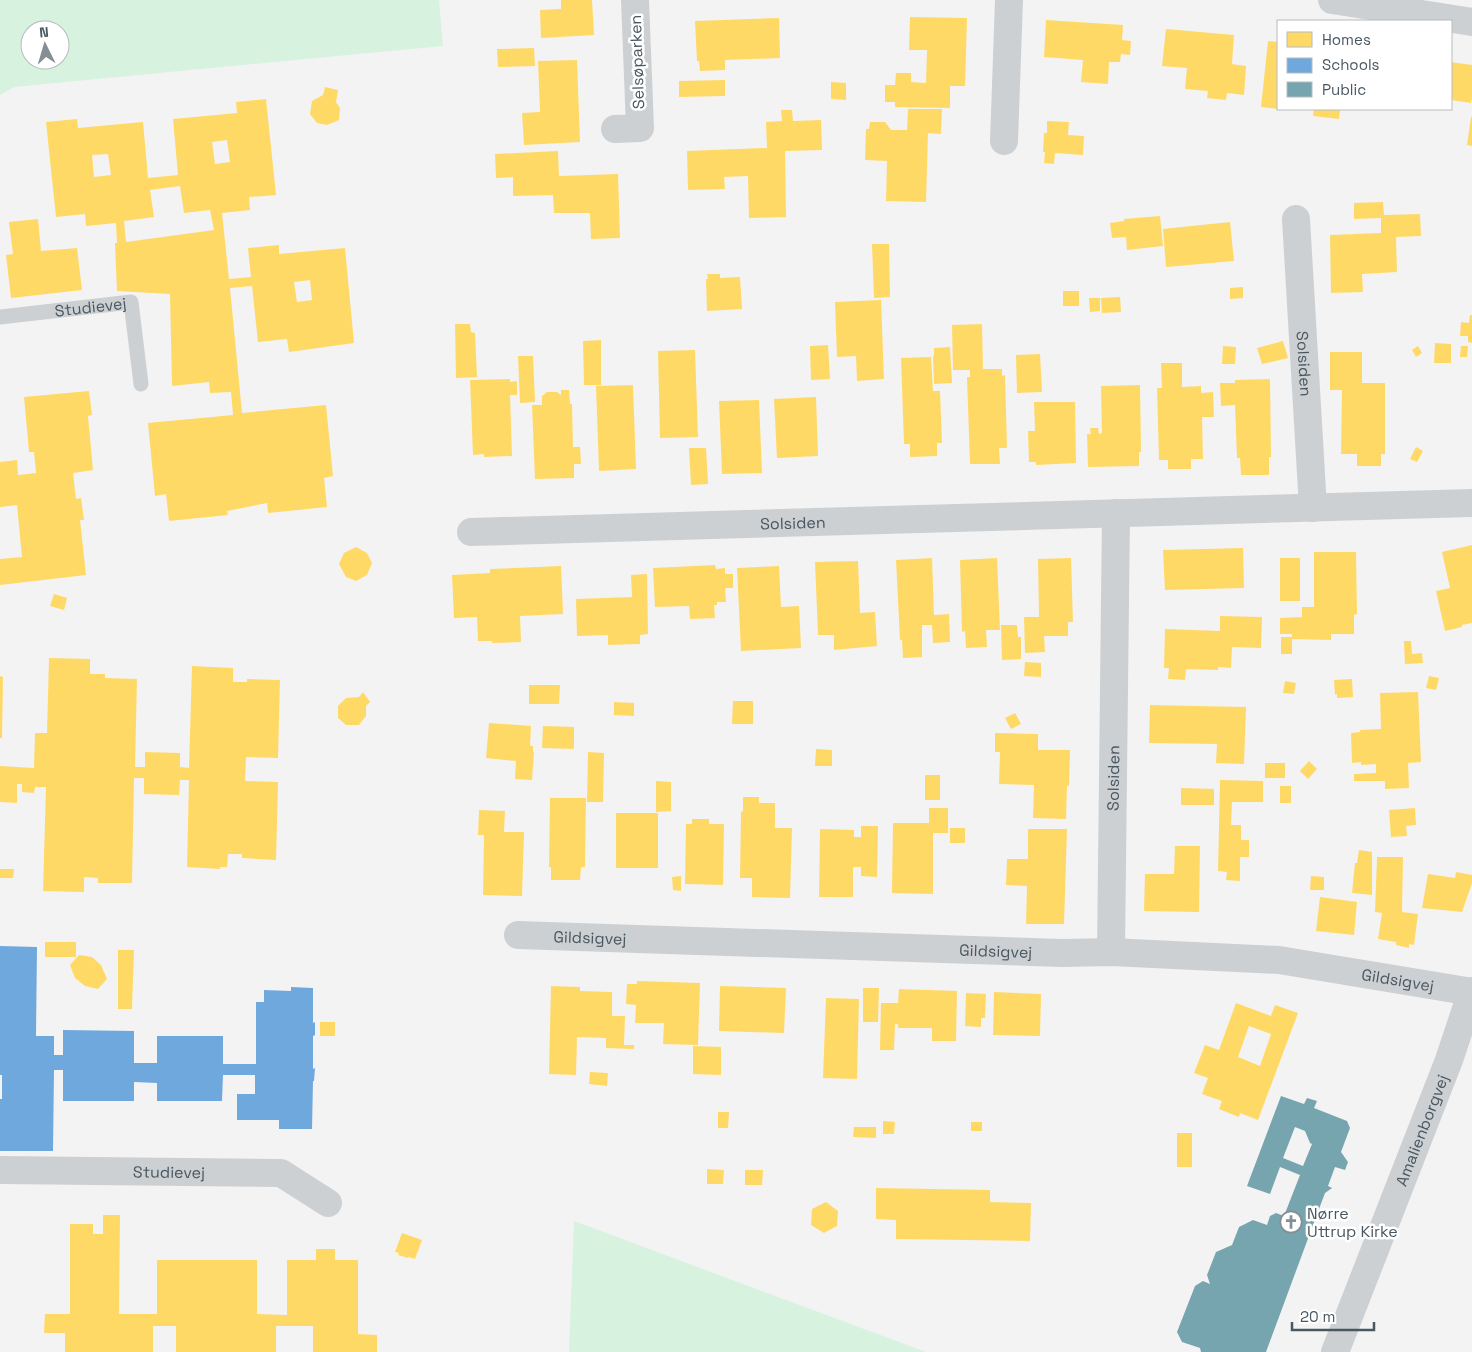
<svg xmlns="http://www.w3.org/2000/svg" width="1472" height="1352" viewBox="0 0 1472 1352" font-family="'Space Grotesk',sans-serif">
<rect width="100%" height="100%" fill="#f4f3f3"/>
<path fill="#d8f2e0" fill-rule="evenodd" d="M0,0H439L443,46L14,87L0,95ZM30,30H60V60H30Z
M574,1221L926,1352H569Z"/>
<path fill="#ffd966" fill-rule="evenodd" d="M561,0H592L594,35L541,38L540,10L561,9Z
M910,17L967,18L965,86H950V108L895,107V102H885V85H895L896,73H911V82L926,83L927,50H909Z
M779,18L780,58L725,60V70L700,71L699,61H697L695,21Z
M1046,20L1123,25L1122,40L1131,41L1130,55L1121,54L1120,62H1109L1108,84L1081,82L1083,60L1044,57Z
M1166,29L1234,35L1232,64L1246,66L1244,95L1227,93L1226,100L1207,98L1208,91L1185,89L1187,68L1162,66Z
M1268,41L1278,42V109L1261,107Z
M534,48L535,66L498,67L497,49Z
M577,60L580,142L524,145L522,113L540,112L538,61Z
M1451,62L1472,65V98L1471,103L1451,100Z
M725,80V96L679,97V81Z
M831,82L846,83V100L831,99Z
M325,87L338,90L336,102L340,108L339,120L327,125L317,123L310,114L312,101L323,95Z
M266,99L276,195L249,197L250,210L222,213L229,279L251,277L248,248L279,245V254L345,248L354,343L289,352L287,339L258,342L252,286L230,288L242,413L326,405L333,476L324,478L327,507L268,513L267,503L227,511L228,515L169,521L166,494L155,496L148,423L233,415L231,392L210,393L209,382L172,386L170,294L117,291L115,243H117L116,223L86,226L85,214L56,217L46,122L77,119L78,128L143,122L148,178L178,175L173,119L237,113L236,102ZM227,140L230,162L215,164L212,142ZM108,154L111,175L94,177L92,155ZM180,186L184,213L210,210L214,230L126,242L124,221L154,217L150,190ZM310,280L312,300L297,302L294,282Z
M908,109H942L941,134L928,133L926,202L886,201L887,161L865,160L866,129H869L870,122H885L891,130H907Z
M1314,109H1340L1339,119L1313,116Z
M781,110H792L793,121L821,120L822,150L785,151L786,217L749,218L748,176L724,177L725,189L688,190L687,151L767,148L766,122L782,121Z
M1471,117H1472V146L1467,145Z
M1047,121L1069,122L1068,135L1084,136L1083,155L1055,153L1054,164L1044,163L1045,152H1043L1044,133H1047Z
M558,151L559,176L618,174L620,238L591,239L590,213H554L553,195L513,196V177L496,178L495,154Z
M1383,202L1384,215L1420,214L1421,236L1396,237L1397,272L1362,274L1363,292L1331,293L1330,235L1381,233V218L1354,219V203Z
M1160,216L1163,246L1127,250L1126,237L1112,238L1110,223L1124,221V219Z
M38,219L41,251L77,248L82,290L11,298L6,255L13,254L9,222Z
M1230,222L1234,261L1166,267L1163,229Z
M872,244H889L890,297L874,298Z
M707,274H720V278L740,277L742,309L707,311L706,279H708Z
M1243,287V298L1230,299V288Z
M1063,291H1079V306H1063Z
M1120,297L1121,312L1102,313L1101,298Z
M1089,298H1100V311L1090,312Z
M881,300L884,379L857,381L856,356L837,357L835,302Z
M1470,315H1472V343L1468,342V336H1460L1461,322L1469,323Z
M455,324H470L471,332L475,333L477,377L456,378Z
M982,324L983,369H1002V376L1005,375L1007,448H999L1000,464H970L967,377H970V370H953L952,325Z
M601,340V385H584L583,341Z
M1283,341L1288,358L1262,364L1257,348Z
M1435,343L1451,344V363H1434Z
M828,345L830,379L811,380L810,346Z
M1223,346L1236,347L1235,364H1222Z
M1418,346L1422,353L1416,357L1412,350Z
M1461,346H1468L1467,357H1460Z
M950,347L952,383L934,384L933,356H934V348Z
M695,350L698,437L660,438L658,351Z
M1330,352H1362V383H1385V454H1381V466H1357V454H1341L1342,390H1330Z
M1040,354L1042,392L1017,393L1016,355Z
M518,356H533L535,402L520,403Z
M931,357L933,391H940L942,443H937V456L910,457V444H904L901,358Z
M1161,363H1182V387L1201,386V393L1213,392L1214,417H1202L1203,459H1191V469H1168V460H1159L1157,388H1162Z
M510,379V382L517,381V395H510L512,456L484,457V454L473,455L470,380Z
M1270,379L1271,457H1269V475H1241L1240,458H1237L1235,405L1221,406L1220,383H1235V380Z
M633,385L636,469L599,471L596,386Z
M1140,385L1141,452H1139V466L1088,467L1087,434H1091L1090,428H1098L1099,434L1102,433L1101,386Z
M561,390H569L570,404H572L573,447H580L581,464H574V478L535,479L532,405H542V396L547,392H557L561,395Z
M89,391L92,415L88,416L93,470L73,473L76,499L81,498L84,520H80L86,575L0,585V559L22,557L17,505L0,507V462L17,460L18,475L36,473L34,452H29L24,397Z
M816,397L818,456L777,458L774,399Z
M759,400L762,473L722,474L719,401Z
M1034,402H1075L1076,463L1036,465V462H1029L1028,431H1035Z
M1416,447L1423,451L1417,462L1410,459Z
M689,448H706L708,484L691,485Z
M1472,545V623L1462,625V627L1445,631L1436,591L1450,588L1442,552Z
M356,547L367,553L372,563L367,575L356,581L346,577L339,564L344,553Z
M1243,548L1244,588L1165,590L1163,550Z
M1314,552H1356L1357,614L1354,615V634H1331V640L1292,639V654H1281V637H1292V634H1280V618L1302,617V607H1314Z
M932,558L934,615L949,614L950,642L933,643L932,625H922V657L903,658L902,640H900L896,560Z
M997,558L1000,630H986L987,647L966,648L965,631L962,632L960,560Z
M1071,558L1073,622H1068V636H1044L1045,652L1025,653L1024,617H1039L1038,559Z
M1280,558H1300V601H1280Z
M858,561L860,613L875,612L877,646L834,650V635H818L815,562Z
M715,565L716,569L725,568V574H733V588H725L726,602H717V605H714L715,618L690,619L689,606L655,607L653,568Z
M561,566L563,614L520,616L521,642L492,643V641H478L477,617L454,618L452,575L490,573V569Z
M779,566L781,607L799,606L801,648L741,651L737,568Z
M647,574L648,634L640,635V644L608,645V635L577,636L576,599L632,597L631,575Z
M54,594L67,598L64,610L50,606Z
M1220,616L1262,617L1261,648L1232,647L1231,668L1218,667V670L1186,669L1185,680L1168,679L1169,668H1164L1165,629L1220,631Z
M1001,625H1017L1018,637H1021V659L1002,660Z
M1404,641H1411L1412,654L1422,653L1423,663L1405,664Z
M49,658L90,659V674H105V678L137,679L135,767H145V752L180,753V767L189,768L192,666L233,668V682H247V679L280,680L278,758L246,757L245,781L278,782L276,860L242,858V854H228L227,867H220V869L187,867L189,780H180L179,795L144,794V778H134L132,883H98V878L84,877V892L43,891L46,787H35L34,793L22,792V784H17V803L0,802V766L34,768L35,733H47Z
M1025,662L1041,663V677L1024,676Z
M0,676L3,677L2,738H0Z
M1429,676L1439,678L1436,690L1426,688Z
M1352,679L1353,697L1337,698V694L1335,695L1334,680Z
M1285,681L1296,683L1294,694L1283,693Z
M529,685H560L559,704H529Z
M363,692L370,702L366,706V716L359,725H346L338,718V706L346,698L359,697Z
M1418,692L1421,762L1408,763L1409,788L1385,789V781H1354V774L1376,773V764L1361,765V762L1352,763L1351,733L1360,732V730L1381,729L1380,693Z
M733,701H753V724H732Z
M614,702L634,703V716L614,715Z
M1150,705L1246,707L1244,764L1216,763L1217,744L1149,743Z
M1015,713L1021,724L1011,729L1005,718Z
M489,723L531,726L530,746H533V752H534L532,780L515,779L516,761L486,758Z
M543,726L574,727V749L542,748Z
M995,733L1038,734V750H1070L1069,786H1067L1066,819L1033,818L1034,785L999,784L1000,752H995Z
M816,749L832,750V766H815Z
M588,752L604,753L603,802H587Z
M1309,761L1317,769L1308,779L1300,771Z
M1265,763H1285V778H1265Z
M925,775H940V800H925Z
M1220,780L1263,781V802H1232L1231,825H1241V840H1249V857H1240V881L1226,880L1227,872L1218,871Z
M656,781L671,782V811L656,812Z
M1280,786H1291V803H1280Z
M1181,788L1214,789V805H1181Z
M743,797H759V803H775V828H792L790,898L752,897V878H740L741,812L743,811Z
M550,798H586L585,867H581L580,880H551V867H549Z
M929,808H948V833H933V894L892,893L893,823H929Z
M1415,808L1416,825L1406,826L1407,836L1391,837L1389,810Z
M479,810L505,811L504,832H524L522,896L483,895L484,835H478Z
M616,813H658V868H616Z
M692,819H709V824H724L723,885L685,884L686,824H692Z
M861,826H878L877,877L861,876V867H853V897H819L820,829L854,830V837H861Z
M950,828H965V843H950Z
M1028,829H1067L1064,924H1026L1027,886L1006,885L1007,859H1028Z
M1175,846H1200L1199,912L1144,911L1145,874H1174Z
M1359,850L1372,852V895L1352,893L1355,863H1357Z
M1377,857H1403L1402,912L1418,914L1414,945L1409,944V948L1396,945V942L1378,939L1382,913L1375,912Z
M0,869H14L13,878H0Z
M1456,872L1472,875V883L1462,912L1422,908L1428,874L1455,878Z
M681,876V891L673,890L672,877Z
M1311,876L1324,877V890H1310Z
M1320,897L1357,902L1354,935L1316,931Z
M45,942H76V957H45Z
M118,950H134L132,1009H118Z
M79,955L92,957L101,965L107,979L98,989L85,986L75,978L70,965Z
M637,981L700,983L698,1045L663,1044L664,1023H635L636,1005L626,1004L627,984H637Z
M551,986L580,987V991L612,992V1016H625L624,1045H634V1049L606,1048V1038L577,1037L576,1075L549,1074Z
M720,986L786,988L784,1033L719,1031Z
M863,988H879L878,1022H863Z
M899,989L957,991L956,1041H932V1028H898V1024H895L894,1050H880L881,1003H898Z
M994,992L1041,994L1040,1036L993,1035Z
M966,993L986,994L985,1018H981V1027L965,1026Z
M826,998L859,999L857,1079L823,1078Z
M1236,1003L1271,1016L1275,1005L1298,1013L1258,1120L1240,1113L1239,1117L1219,1109L1222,1101L1202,1094L1208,1078L1194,1073L1205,1045L1219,1050ZM1249,1026L1271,1034L1260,1066L1238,1057Z
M320,1022H335V1036H320Z
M693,1046L721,1047V1075L693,1074Z
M590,1072L608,1073L607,1086L589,1084Z
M718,1112H729L728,1128H718Z
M883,1121L895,1122L894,1134H883Z
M971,1122H982V1131H971Z
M854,1127H876V1138L853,1137Z
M1177,1133H1192V1167H1177Z
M707,1169L724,1170L723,1184H707Z
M745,1170H763L762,1185H745Z
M876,1188L990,1190V1202L1031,1203L1030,1241L896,1239V1220L876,1219Z
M826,1202L838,1211L837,1226L824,1233L811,1225L812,1209Z
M103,1215H120L119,1314H157V1260H257V1314L287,1315V1260H316V1249H335V1260H358V1334L377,1335V1352H313V1326H276V1352H176V1326H153V1352H65V1333H44L45,1314H70V1224H93V1234H103Z
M402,1233L422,1240L415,1259L408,1257V1258L398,1255L399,1253L395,1252Z"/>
<path fill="#6fa8dc" d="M0,946L37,947L36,1036H54V1055H63V1030L134,1031V1063H157V1036H223V1064H256V1002H264V990L291,991V987L313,988V1023L315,1022V1035L313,1036V1069L315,1068L314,1081H313L312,1129H279V1120H237V1094H255V1075H223L222,1101H157V1083L134,1082V1101H63V1070H54L53,1151H0V1099H2V1075H0Z"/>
<path fill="#76a5af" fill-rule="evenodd" d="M1281,1096L1304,1104L1307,1098L1317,1101L1314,1108L1347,1121L1350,1128L1341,1152L1348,1162L1345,1170L1335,1167L1328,1186L1332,1188L1325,1193L1319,1209L1323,1211L1316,1217L1266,1352H1201L1200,1348L1182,1342L1177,1332L1195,1286L1203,1281L1210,1284L1207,1275L1216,1252L1232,1245L1239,1227L1253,1220L1267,1225L1270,1216L1276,1213L1284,1216L1300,1175L1280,1167L1270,1194L1247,1186ZM1295,1127L1305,1131L1310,1143L1312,1144L1303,1166L1283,1158Z"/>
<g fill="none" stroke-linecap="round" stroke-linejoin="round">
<path stroke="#cdd0d2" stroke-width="15" id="s1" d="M0,317L131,302L141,384"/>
<g stroke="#cdd0d2" stroke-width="28">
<path d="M1332,0L1472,22"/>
<path d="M615,129L640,128L635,0"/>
<path d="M1004,141L1009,0"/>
<path id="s2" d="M1296,219L1313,508"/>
<path id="s3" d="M471,532L1472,503"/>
<path id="s4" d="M518,935L1062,953L1111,952L1279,960L1472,992"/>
<path id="s5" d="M1111,952L1116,513"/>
<path id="s6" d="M0,1170L281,1173L328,1203"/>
<path id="s7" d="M1335,1352L1449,1060L1472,991"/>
</g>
</g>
<defs>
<g id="church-ring" transform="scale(1.125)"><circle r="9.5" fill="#fff" stroke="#858e94" stroke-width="1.5"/><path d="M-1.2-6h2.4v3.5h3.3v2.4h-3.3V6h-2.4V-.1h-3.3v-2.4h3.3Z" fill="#858e94"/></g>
</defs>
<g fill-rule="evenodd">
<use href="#church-ring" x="1291" y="1222"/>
</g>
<g text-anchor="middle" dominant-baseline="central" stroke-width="5" stroke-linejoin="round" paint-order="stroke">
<g font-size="16" fill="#495761" stroke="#fff">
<text transform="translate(637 62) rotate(-92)">Selsøparken</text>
<text stroke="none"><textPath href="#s1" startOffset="91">Studievej</textPath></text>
<text stroke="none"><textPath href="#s2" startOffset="145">Solsiden</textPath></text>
<text stroke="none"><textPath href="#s3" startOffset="322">Solsiden</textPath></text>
<text stroke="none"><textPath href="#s5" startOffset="174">Solsiden</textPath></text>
<text stroke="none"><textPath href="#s4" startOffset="72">Gildsigvej</textPath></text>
<text stroke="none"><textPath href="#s4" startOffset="478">Gildsigvej</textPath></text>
<text stroke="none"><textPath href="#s4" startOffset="882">Gildsigvej</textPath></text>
<text stroke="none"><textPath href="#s7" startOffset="238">Amalienborgvej</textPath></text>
<text stroke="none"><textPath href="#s6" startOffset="169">Studievej</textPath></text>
</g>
<g font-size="16" fill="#495761" stroke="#fff" text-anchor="start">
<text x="1307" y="1213">Nørre<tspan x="1307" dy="18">Uttrup Kirke</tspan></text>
</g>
</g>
<rect x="1277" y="20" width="175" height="90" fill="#ffffff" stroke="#b6bcc0"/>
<rect x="1287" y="32" width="25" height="15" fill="#ffd966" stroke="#b6bcc0"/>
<text x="1322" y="45" font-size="15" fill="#495761">Homes</text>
<rect x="1287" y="58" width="25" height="15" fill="#6fa8dc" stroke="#b6bcc0"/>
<text x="1322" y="70" font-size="15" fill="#495761">Schools</text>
<rect x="1287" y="82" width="25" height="15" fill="#76a5af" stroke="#b6bcc0"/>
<text x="1322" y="95" font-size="15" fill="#495761">Public</text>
<g transform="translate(45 45) rotate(355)"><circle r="24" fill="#ffffff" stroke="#b6bcc0"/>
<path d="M0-4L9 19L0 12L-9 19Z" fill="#858e94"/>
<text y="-8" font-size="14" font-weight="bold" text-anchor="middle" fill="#495761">N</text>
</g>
<path d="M1292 1322v8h82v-8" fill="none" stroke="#495761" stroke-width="2.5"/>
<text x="1300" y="1322" font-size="15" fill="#495761" stroke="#ffffff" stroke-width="4" paint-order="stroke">20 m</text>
</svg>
